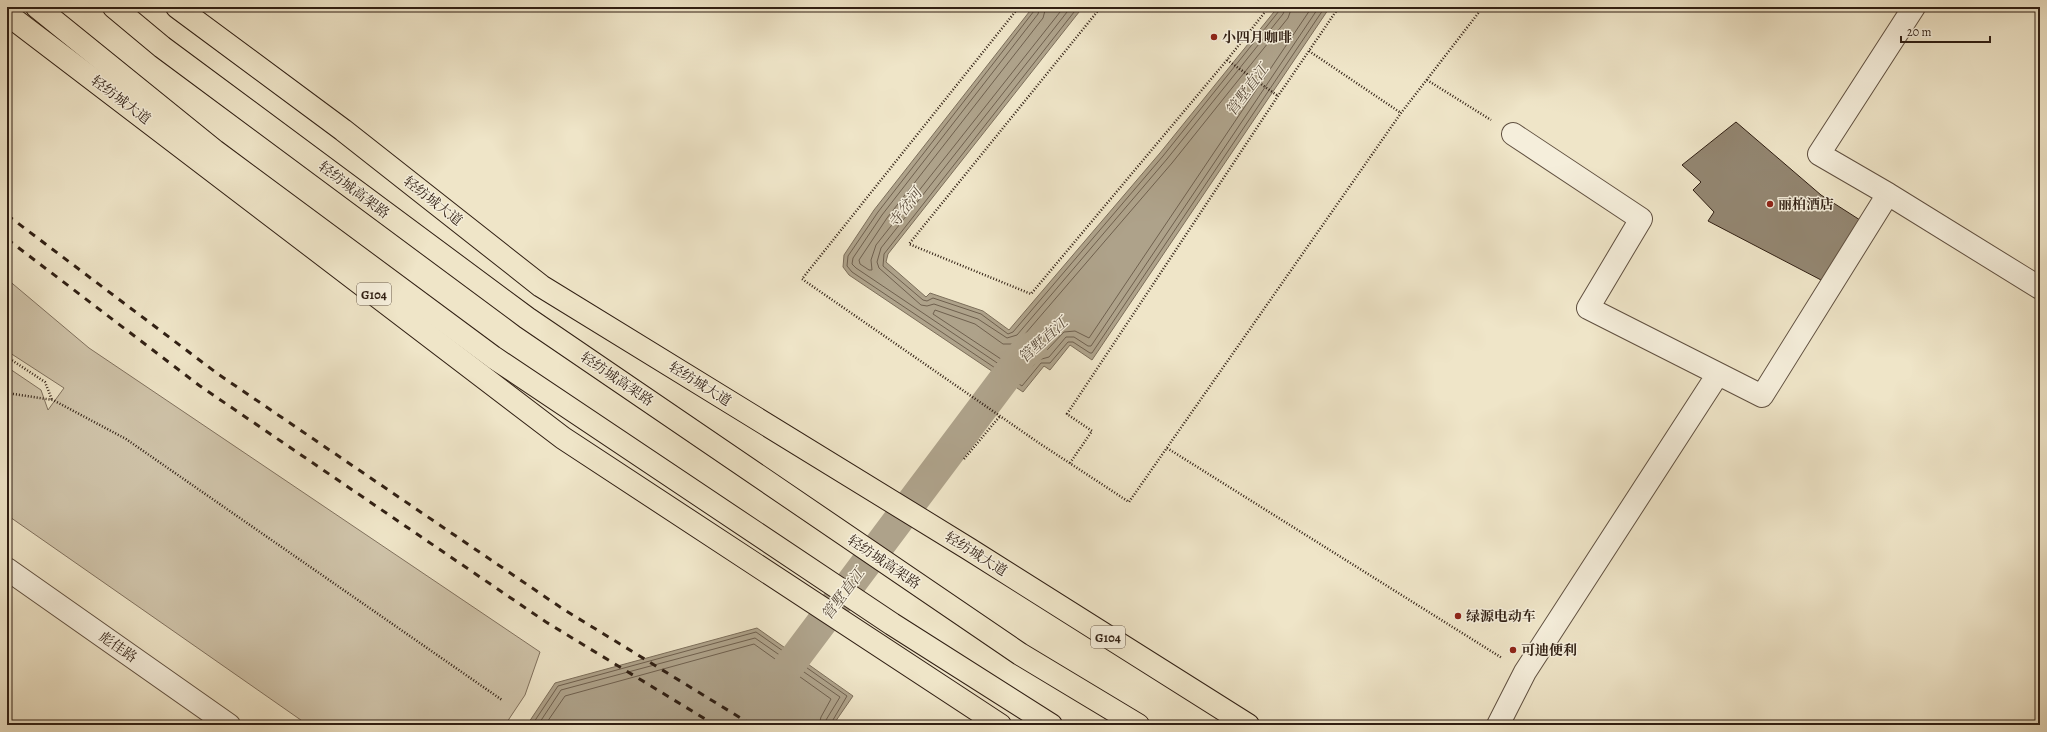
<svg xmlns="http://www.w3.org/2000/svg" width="2047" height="732" viewBox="0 0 2047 732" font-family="Alegreya,'Noto Serif SC',serif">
<rect width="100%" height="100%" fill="#efe5c8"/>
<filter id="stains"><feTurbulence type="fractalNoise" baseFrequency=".005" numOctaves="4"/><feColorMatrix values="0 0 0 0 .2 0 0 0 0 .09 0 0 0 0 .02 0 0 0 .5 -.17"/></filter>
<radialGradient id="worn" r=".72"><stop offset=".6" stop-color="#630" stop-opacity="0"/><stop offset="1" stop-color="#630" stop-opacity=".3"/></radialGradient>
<path fill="#cfc3a9" stroke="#80715e" d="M7,279L89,348L540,652L525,695L505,725H308L7,515V367L41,390L48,410L64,388L7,351Z"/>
<path fill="#aea28a" stroke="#7c6e5a" d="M1033,7H1083L888,254L886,262L926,297L930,293L983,311L1009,330L1160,153L1278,7H1330L1092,360L1070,345L1050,370L1044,366L1023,392L849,275L843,267L844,255L874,210Z
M757,628L853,696L833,725H527L555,683Z"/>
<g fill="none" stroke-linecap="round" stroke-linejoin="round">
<path stroke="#6f604e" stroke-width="1" d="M1035,7L1034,11L878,212L848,256L847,266L852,272L1022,386L1041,363H1050L1068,342H1073L1090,353H1092L1325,7
M1040,7L1038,14L882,215L853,258L852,264L856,268L1021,379L1038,360L1049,357L1066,337H1074L1088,346H1091L1319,7
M1046,7L1043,18L887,218L859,260L860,264L869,270H872L871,260L876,245L1064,7
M1071,7L881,248L877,262L879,268L921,305L927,306L934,304L978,319L1007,338L1017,335L1167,159L1283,14L1286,7
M1078,7L884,254L883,266L923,300L927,301L933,298L981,314L1008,334L1013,332L1163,156L1279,11L1281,7
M1292,7L1288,18L1172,163L1019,341L1012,344H1003L975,324L935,310L933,314L1019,371L1035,354L1047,350L1064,332L1075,331L1089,338L1312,7
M532,725L558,686L756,632L847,696L830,725
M538,725L561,690L755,638L840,697L826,720L825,725
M545,725L565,696L754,644L831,699L821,717L819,725"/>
<path stroke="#aea28a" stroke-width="31" d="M780,678L1023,354L1032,347"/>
</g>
<path fill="#938671" stroke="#301f13" d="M1736,122L1821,195L1860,220L1823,281L1708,221L1714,212L1693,190L1701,182L1682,165Z"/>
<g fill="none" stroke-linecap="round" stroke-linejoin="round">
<g stroke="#605040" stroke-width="24">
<path id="minor" d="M1513,134L1641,219L1588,308L1762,396L1888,194L2040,288
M1888,194L1819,154L1914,7
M7,569L229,725
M1498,725L1525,672L1718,374"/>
</g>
<g stroke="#301f13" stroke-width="24">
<path id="major" d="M177,7L343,130L541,286L969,549L1248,725
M7,14L563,438L1000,725"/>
</g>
<g stroke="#301f13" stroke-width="24">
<path id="highway" d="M37,7L215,151L493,357L892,624L1051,725
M114,7L162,47L527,318L1020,654L1138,725"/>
</g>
<path stroke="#301f13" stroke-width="2.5" stroke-dasharray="1 2" stroke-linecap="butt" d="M1019,7L802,279L1039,443L1129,502L1401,113L1483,7
M1093,7L1099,11
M1101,7L909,244L1031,294L1227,60L1269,7
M1309,51L1401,113
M1227,60L1278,96
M1427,80L1491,120
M7,357L45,382L52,400
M7,393L53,400L126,439L502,700
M1167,448L1502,658
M964,459L1000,416
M1070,463L1092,431L1067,414L1278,96L1339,7"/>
<use href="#minor" stroke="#f5eedb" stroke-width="22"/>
<use href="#major" stroke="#efe5c8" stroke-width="22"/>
<use href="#highway" stroke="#efe5c8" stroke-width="22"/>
<path stroke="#301f13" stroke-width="3" stroke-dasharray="7 7" stroke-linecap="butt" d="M7,215L218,374L563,609L752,725
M7,239L200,386L546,622L715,725"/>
</g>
<g fill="#8f2418" stroke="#f5eedb" stroke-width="1.5">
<circle cx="1214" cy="37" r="4"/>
<circle cx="1770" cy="204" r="4"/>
<circle cx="1458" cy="616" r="4"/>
<circle cx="1513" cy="650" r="4"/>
</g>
<g text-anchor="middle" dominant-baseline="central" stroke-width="3" stroke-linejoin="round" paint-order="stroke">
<g fill="#f5eedb" stroke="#6b5d4f" stroke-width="1">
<rect x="357" y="283" width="34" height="22" rx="3"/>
<rect x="1091" y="626" width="34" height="22" rx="3"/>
</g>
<g font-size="13" font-weight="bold" fill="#301f13">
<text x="374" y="294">G104</text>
<text x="1108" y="637">G104</text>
</g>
<g font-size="14" font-weight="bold" fill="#301f13" stroke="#f5eedb" text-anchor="start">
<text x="1222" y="37">小四月咖啡</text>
<text x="1778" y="204">丽柏酒店</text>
<text x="1466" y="616">绿源电动车</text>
<text x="1521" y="650">可迪便利</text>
</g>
<g font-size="14" fill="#301f13" stroke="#f5eedb">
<text transform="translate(121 100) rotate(37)">轻纺城大道</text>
<text transform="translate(354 190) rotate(37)">轻纺城高架路</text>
<text transform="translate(433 201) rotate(38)">轻纺城大道</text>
<text transform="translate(617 379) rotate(34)">轻纺城高架路</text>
<text transform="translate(700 384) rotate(32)">轻纺城大道</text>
<text transform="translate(976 554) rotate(32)">轻纺城大道</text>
<text transform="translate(884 562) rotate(34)">轻纺城高架路</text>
<text transform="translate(118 647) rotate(35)">彪佳路</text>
</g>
<g font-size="15" font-style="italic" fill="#5c4d3d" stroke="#f5eedb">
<text transform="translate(1247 90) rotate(-53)">管墅直江</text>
<text transform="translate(905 208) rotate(-53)">寺岔河</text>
<text transform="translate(1043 340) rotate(-42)">管墅直江</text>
<text transform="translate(843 594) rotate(-53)">管墅直江</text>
</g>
</g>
<rect width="2047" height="732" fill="none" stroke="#efe5c8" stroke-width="24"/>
<rect x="8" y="8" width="2031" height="716" fill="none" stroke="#301f13" stroke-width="2"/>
<rect x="12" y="12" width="2023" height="708" fill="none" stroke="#301f13"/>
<path d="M1901 36v6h89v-6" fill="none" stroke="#301f13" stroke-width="2"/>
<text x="1907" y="36" font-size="12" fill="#301f13" stroke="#f5eedb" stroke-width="3" paint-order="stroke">20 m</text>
<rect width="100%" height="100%" filter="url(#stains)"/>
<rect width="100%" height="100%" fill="url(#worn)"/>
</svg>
